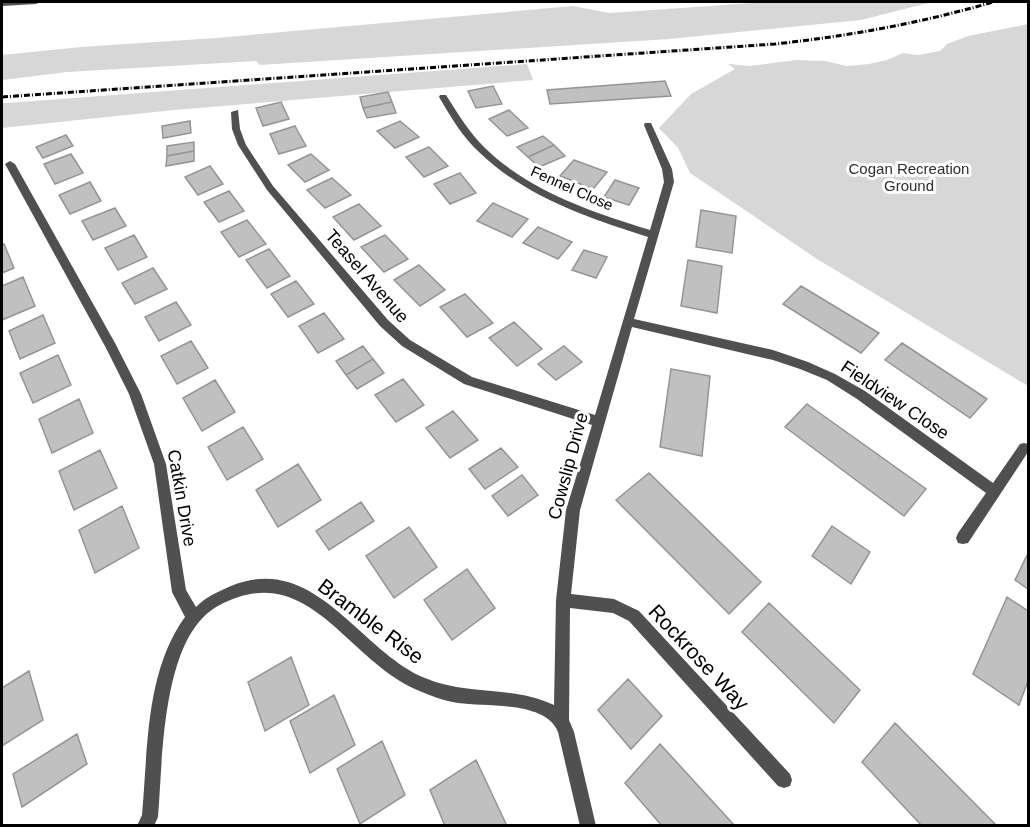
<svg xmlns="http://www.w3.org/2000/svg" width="1030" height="827" viewBox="0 0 1030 827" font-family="Arial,sans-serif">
<rect width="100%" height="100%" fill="#fff"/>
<path fill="#d7d7d7" d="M766,2H932L861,20L669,39L260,65L256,61L67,72L2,80V55L81,47L216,38L573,6L609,13Z
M1028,24V386L817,259L690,173L678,148L659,128L691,94L735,69L728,64L750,66L796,60L825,61L847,66L869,64L887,60L903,53L918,55L940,51L947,44L968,36Z
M527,64L533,80L174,110L2,128V103H7Z"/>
<path fill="#c0c0c0" stroke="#949494" stroke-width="1.5" d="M665,81L671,96L550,104L547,90Z
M493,86L502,104L476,108L468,91Z
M388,92L392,102L363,108L360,97Z
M281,102L289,119L263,126L256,108Z
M392,102L396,113L367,118L363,108Z
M509,110L528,128L507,136L489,119Z
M190,121L191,133L163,138L162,126Z
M400,121L419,137L395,148L377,131Z
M295,126L306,146L279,154L270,134Z
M66,135L73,146L43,158L36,147Z
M543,136L554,145L528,157L517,147Z
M194,142V151L167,156V146Z
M554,145L565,156L539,167L528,157Z
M429,147L448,166L424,177L406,157Z
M194,151V161L166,166L167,156Z
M71,154L83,173L55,184L44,164Z
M311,154L329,170L305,182L288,165Z
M574,160L607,172L593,189L560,176Z
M210,166L223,184L198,195L185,177Z
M460,173L476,193L450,204L434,184Z
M332,178L351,195L325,208L307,190Z
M615,180L639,188L629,205L604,197Z
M90,182L101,201L70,214L59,195Z
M229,191L244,211L219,222L204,202Z
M493,203L528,219L512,237L477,221Z
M359,204L381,226L354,240L333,217Z
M115,208L126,226L93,240L82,221Z
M701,210L736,216L732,253L696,247Z
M247,220L266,244L239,257L221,232Z
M538,227L572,242L558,259L523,243Z
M134,235L147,257L118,270L105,248Z
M385,235L408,259L384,272L361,247Z
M4,244L14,268L2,273V245Z
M269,249L290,276L267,288L246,260Z
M584,250L607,257L596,278L572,270Z
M688,260L722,266L717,313L681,306Z
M419,265L445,290L420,306L394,280Z
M153,268L167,289L135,304L122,283Z
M23,277L35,306L2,320V286Z
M296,281L314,304L288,317L271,294Z
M801,286L879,333L861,353L783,304Z
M465,294L493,323L467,337L440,307Z
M176,302L191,325L159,341L145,317Z
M324,313L344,339L318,353L299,326Z
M43,315L55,343L20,359L9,331Z
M514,322L542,349L517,366L489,338Z
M191,341L208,368L177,384L161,356Z
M902,343L987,399L970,418L885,360Z
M363,346L373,359L346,375L336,361Z
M564,346L582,362L556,380L538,364Z
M58,355L71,385L33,403L20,373Z
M373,359L384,373L357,389L346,375Z
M671,369L710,376L702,456L660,447Z
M403,379L424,405L396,422L375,395Z
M215,380L235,412L202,431L183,398Z
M79,399L93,433L52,453L39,419Z
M807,404L926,489L904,516L785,427Z
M453,411L478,440L450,458L426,428Z
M243,427L263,459L227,480L208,447Z
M501,448L518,467L485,489L469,469Z
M100,450L117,488L74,510L59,471Z
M298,464L321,500L278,527L256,490Z
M649,473L761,582L729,614L616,500Z
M522,475L538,495L508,516L492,496Z
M361,502L374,521L329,550L316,531Z
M122,506L139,548L95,573L79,530Z
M832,526L870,552L851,584L812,556Z
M409,527L437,567L394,598L366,556Z
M1028,553V589L1015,580Z
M467,569L495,608L452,640L424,600Z
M1007,597L1028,611V681L1019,705L973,674Z
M769,603L860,690L834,723L742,632Z
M291,657L309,705L265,731L248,682Z
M29,671L43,720L2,746V688Z
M628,679L662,716L631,749L598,710Z
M334,695L355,745L310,773L290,721Z
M895,723L997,826H922L862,762Z
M77,734L87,764L22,807L13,774Z
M382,741L405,795L360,824L337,769Z
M660,744L735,826H662L625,783Z
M476,760L507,826H445L430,790Z"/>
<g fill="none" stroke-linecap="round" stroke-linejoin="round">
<path fill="#505050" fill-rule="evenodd" d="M2,2H40L36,4L2,6Z
M440,95H446C458,114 469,132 485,148C529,191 592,212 650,230L664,182L662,169L644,125L645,123H651L672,169L674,182L634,319L773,350L808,362L835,374L865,391L993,483L1020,444L1024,443L1028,444V452L968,543L963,544L958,543L956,538L958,533L986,493L857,399L827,380L800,369L773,360L632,327L580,510L571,594L614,599L639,611L790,774L792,780L790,786L784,788L778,786L629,621L613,613L570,608L569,720L574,732L596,826H580L558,732C546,701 486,707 458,703C443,701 429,695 415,689C345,658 307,557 218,606C161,637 163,760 158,817L154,826H137L142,815C148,750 145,672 185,617L172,592L154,464L129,394L106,348L5,164L10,161L15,164L115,343L141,394L166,464L186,590L196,607C206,597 217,592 231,586C315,551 359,651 425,678C467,696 512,685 554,705L556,600L566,510L592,425L464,384L402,346L380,326L267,190L238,145L232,129L231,112L238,110L240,129L246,145L273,186L388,320L410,340L472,377L595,415L648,237C588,218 526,197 480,153C462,137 451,117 439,97Z"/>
<path stroke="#000" stroke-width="3" stroke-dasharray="6 2 1 2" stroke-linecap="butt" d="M2,97L775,44C849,36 921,23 993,2"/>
</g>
<g text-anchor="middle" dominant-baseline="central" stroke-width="6" stroke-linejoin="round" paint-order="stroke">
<g font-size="15" fill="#2e2e2e" stroke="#fff">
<text x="909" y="168">Cogan Recreation<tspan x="909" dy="17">Ground</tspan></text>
</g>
<g font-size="15" fill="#000" stroke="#fff">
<text transform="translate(572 188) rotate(24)">Fennel Close</text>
</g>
<g font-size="18" fill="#000" stroke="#fff">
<text transform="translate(367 276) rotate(49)">Teasel Avenue</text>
<text transform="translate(895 400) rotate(34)">Fieldview Close</text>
<text transform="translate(568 466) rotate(-75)">Cowslip Drive</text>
<text transform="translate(182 498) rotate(80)">Catkin Drive</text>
</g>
<g font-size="21" fill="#000" stroke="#fff">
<text transform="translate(371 621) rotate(37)">Bramble Rise</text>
<text transform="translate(699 657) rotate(47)">Rockrose Way</text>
</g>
</g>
<rect width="1030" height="827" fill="none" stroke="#000000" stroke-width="6"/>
</svg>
